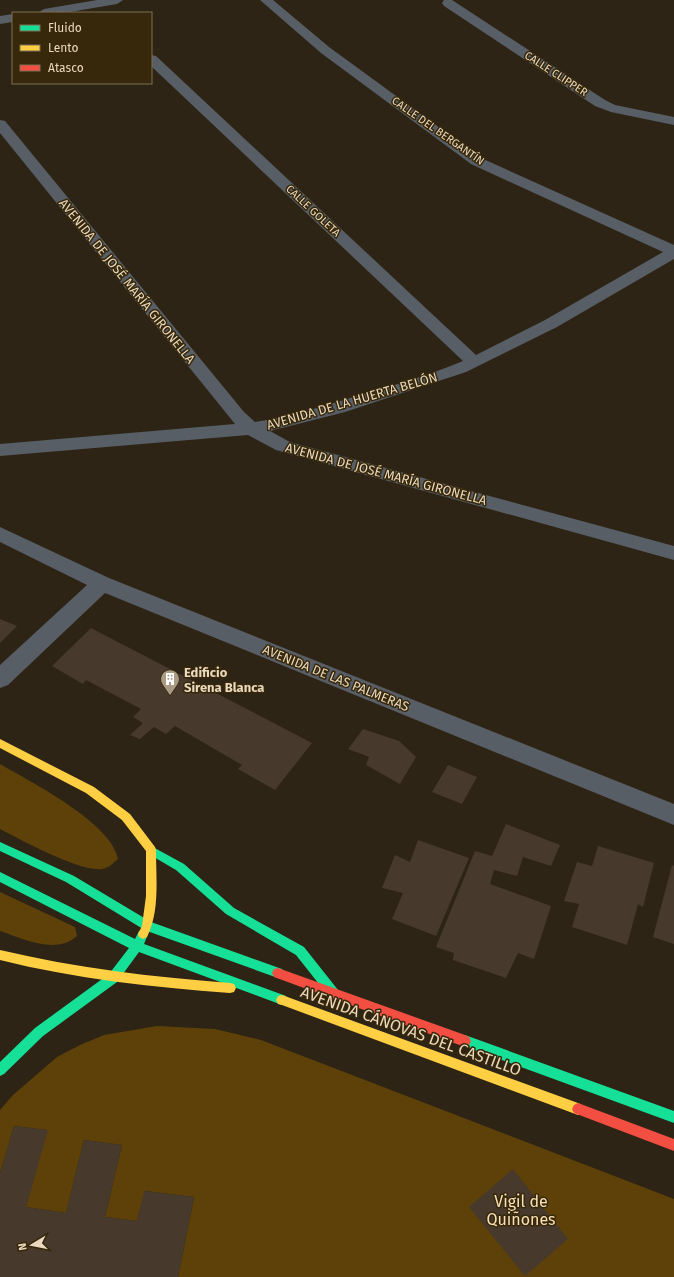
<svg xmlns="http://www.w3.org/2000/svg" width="674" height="1277" viewBox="0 0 674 1277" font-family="'Fira Sans',sans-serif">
<rect width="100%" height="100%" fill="#2d2415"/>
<path fill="#5d4108" d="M0,764C31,782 112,823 118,859C113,863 109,868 102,869C80,872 21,840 0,829Z
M0,892L75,927L77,936C56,955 24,939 0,931Z
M157,1026L215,1029L261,1040L674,1199V1277H178L194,1197L145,1191L137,1221L105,1217L122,1145L84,1140L66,1213L26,1207L47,1130L14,1126L0,1173V1110L13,1095L57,1057L80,1045L104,1035Z"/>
<path fill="#473a2c" d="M0,619L17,626L0,643Z
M91,628L312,743L275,790L238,769L242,765L175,726L166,734L154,727L140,739L130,735L143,723L133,717L141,709L86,680L83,684L52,666Z
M363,729L399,741L416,757L400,784L366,765L369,757L348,749Z
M448,765L477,777L462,804L432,792Z
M506,824L560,845L551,866L523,857L517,876L494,870L490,884L551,906L534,959L518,953L506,978L453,960L454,953L436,947L475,851L492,856Z
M418,840L469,858L436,936L392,919L403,893L382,888L395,855L410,862Z
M598,846L654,863L643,907L638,904L627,945L572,927L579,904L564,901L577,862L592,866Z
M672,865L674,866V944L653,937Z
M14,1126L48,1130L26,1207L66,1213L84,1140L122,1145L105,1217L137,1221L144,1191L194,1197L178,1277H0V1173Z
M513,1169L568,1239L525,1276L469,1207Z"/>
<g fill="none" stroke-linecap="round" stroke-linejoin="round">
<path fill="#585e65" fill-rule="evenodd" d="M97,0H123L117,4L64,13H38L44,9Z
M260,0H273L329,47L481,158L674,245V259L557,327L466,372L345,412L270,431L290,442L674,546V560L276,450L248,435L0,456V444L235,424L0,133V120L5,121L244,412L255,422C291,417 326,405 361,395C395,385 430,375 463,361L151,66V55L156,56L476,355L545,320L663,252L471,164L321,53Z
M444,0H452L605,100L615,105L674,117V125L611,112L595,106L444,6L442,3Z
M13,14V22L0,24V16Z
M0,527L109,578L674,804V825L105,593L8,685L0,688V665L87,585L0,542Z"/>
<path fill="#16e098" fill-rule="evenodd" d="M0,842L74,876L151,922L282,969L284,973L282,977L278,978L147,931L148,934L144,944L286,996L288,1000L286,1004L282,1005L139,952L117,982L43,1036L4,1074L0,1076V1062L35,1028L109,974L129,948L0,882V872L135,939L139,931L143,929L66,882L0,851Z
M151,846L184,864L234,908L304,947L338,990L340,994L338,998L334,999L330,998L296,955L226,914L176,870L147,853L146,850L147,847Z
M465,1035L674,1111V1123L461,1045L459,1041L461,1037Z"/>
<path fill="#ffcf43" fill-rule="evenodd" d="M0,739L94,787L130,814L155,847L156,850C156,879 160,911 147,937L143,939L139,937L138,934L142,926L146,896V851L122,820L86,793L0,748Z
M0,950C76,968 152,977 230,983L234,984L236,988L234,992L230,993C152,987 76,979 0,960Z
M282,995L578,1103L582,1105L584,1109L582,1113L578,1115L282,1005L278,1004L276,1000L278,996Z"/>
<path fill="#f24e42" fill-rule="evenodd" d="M278,968L465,1035L469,1037L471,1041L469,1045L465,1047L274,977L272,973L274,969Z
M578,1103L674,1139V1151L574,1113L572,1109L574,1105Z"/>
</g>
<defs>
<g id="building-pin" transform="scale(1)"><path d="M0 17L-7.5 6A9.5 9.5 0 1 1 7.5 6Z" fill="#a89a83" stroke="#37280b"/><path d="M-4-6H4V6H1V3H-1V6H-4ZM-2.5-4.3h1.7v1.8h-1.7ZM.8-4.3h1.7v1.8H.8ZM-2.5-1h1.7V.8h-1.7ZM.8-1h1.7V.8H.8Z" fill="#fff"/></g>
</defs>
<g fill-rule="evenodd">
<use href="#building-pin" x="170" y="679"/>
</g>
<g text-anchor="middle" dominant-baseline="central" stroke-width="3" stroke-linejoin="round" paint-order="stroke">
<g font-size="11" fill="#ead9be" stroke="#37280b">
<text transform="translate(556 74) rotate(33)">CALLE CLIPPER</text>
<text transform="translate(438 131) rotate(35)">CALLE DEL BERGANTÍN</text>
<text transform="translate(313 211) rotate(43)">CALLE GOLETA</text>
</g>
<g font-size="13" fill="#ead9be" stroke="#37280b">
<text transform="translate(127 281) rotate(51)">AVENIDA DE JOSÉ MARÍA GIRONELLA</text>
<text transform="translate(352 401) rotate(-16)">AVENIDA DE LA HUERTA BELÓN</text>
<text transform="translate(386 474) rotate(15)">AVENIDA DE JOSÉ MARÍA GIRONELLA</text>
<text transform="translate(336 678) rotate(22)">AVENIDA DE LAS PALMERAS</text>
</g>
<g font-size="13" font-weight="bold" fill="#ead9be" stroke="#37280b" text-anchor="start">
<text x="184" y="672">Edificio<tspan x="184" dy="15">Sirena Blanca</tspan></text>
</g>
<g font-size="16" fill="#ead9be" stroke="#37280b">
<text transform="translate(411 1031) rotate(20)">AVENIDA CÁNOVAS DEL CASTILLO</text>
</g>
<g font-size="16" fill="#fae0b5" stroke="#37280b">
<text x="521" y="1201">Vigil de<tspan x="521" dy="18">Quiñones</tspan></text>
</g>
</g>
<rect x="12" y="12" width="140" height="72" fill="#37280b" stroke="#7f6f53"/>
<rect x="20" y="25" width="20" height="6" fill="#16e098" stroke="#7f6f53"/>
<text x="48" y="32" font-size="12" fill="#ead9be">Fluido</text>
<rect x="20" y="45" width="20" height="6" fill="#ffcf43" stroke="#7f6f53"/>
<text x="48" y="52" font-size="12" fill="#ead9be">Lento</text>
<rect x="20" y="65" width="20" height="6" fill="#f24e42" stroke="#7f6f53"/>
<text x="48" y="72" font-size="12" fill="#ead9be">Atasco</text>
<g transform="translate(32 1245) rotate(260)" stroke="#37280b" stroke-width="3" paint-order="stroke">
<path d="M0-3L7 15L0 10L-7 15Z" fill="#ead9be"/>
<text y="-6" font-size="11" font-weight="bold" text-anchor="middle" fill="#ead9be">N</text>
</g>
</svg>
